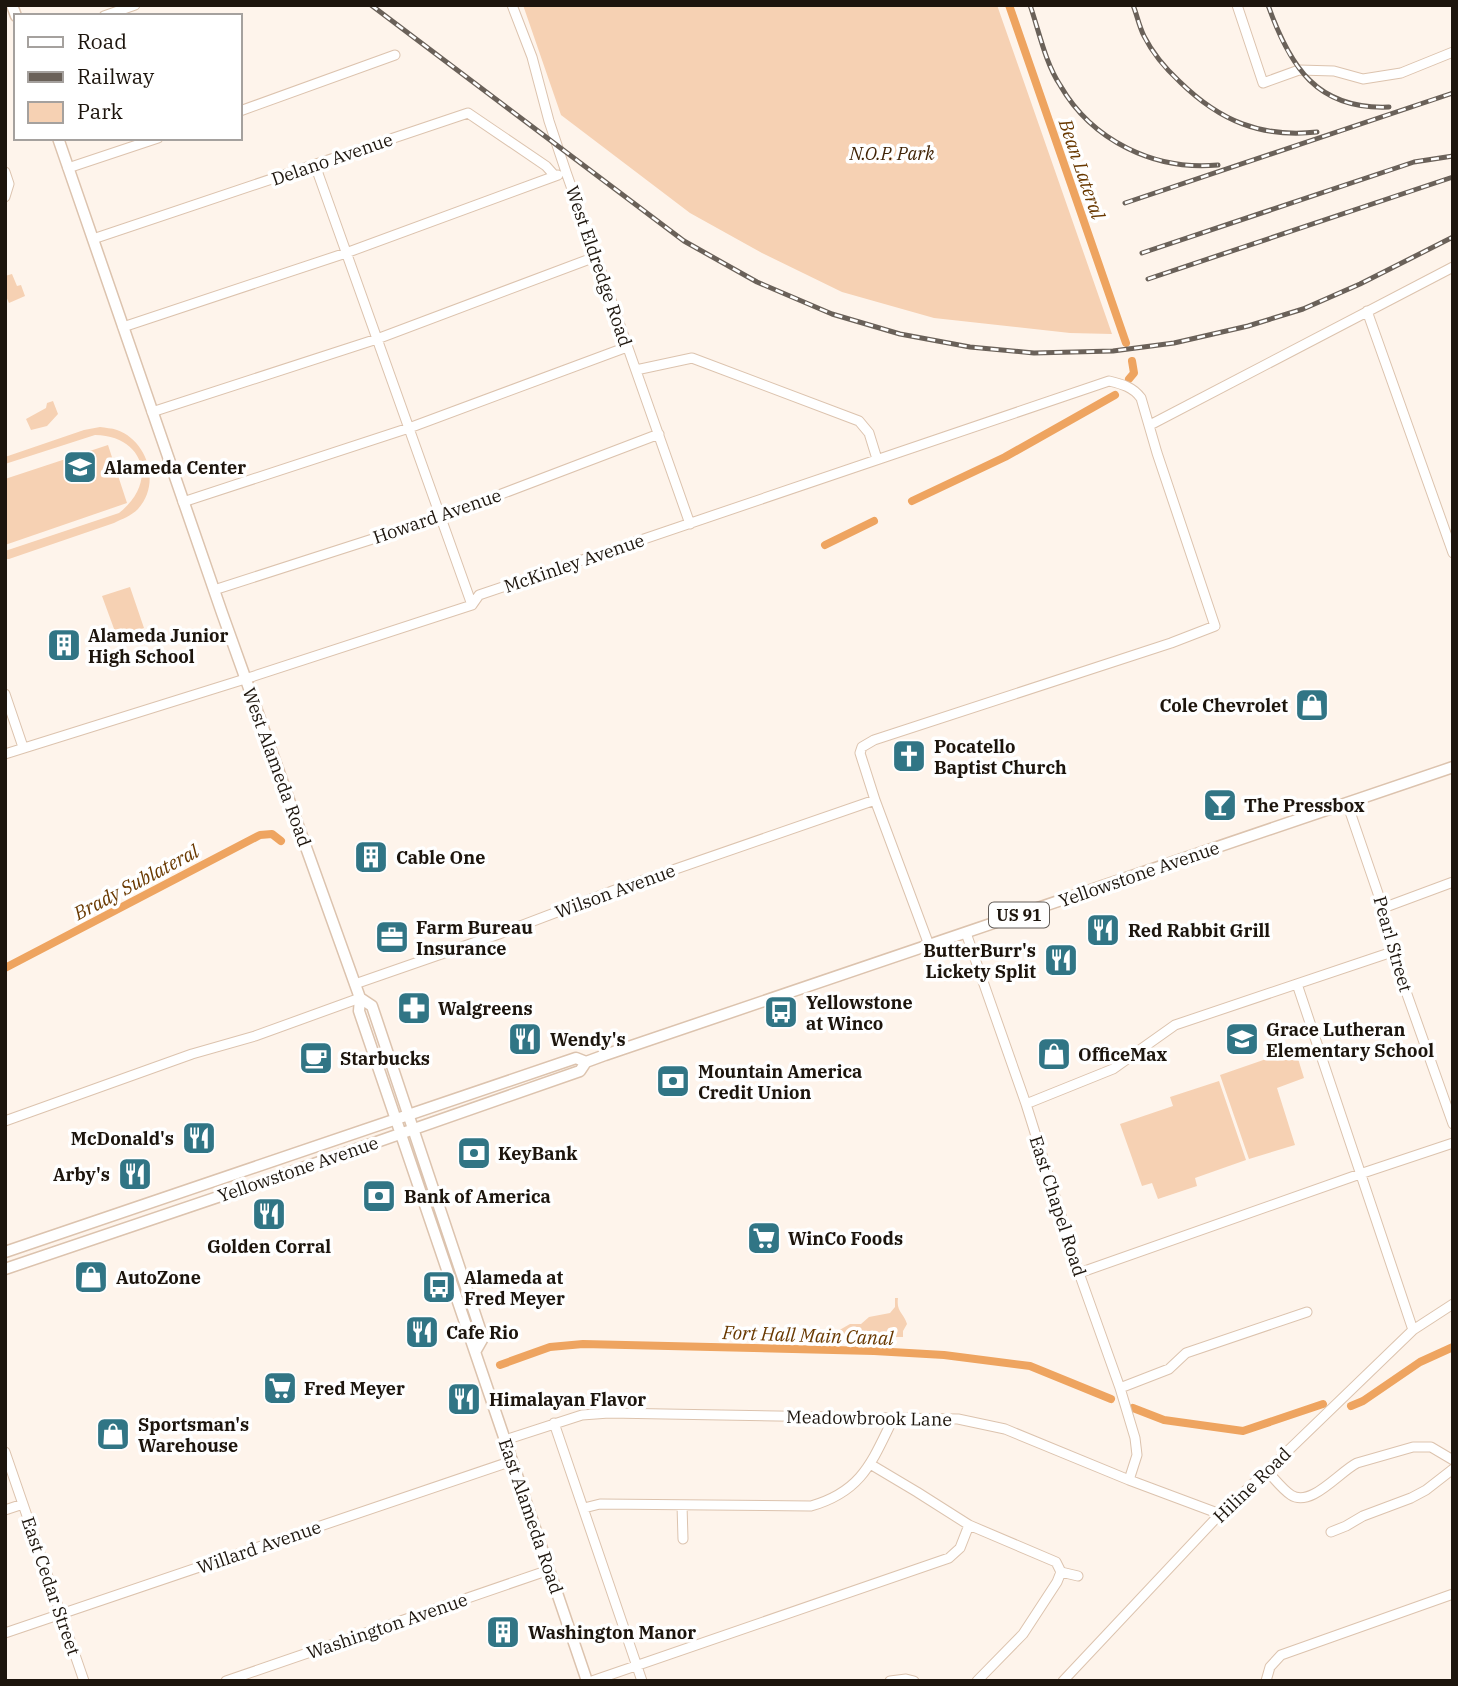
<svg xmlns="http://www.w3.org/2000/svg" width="1458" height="1686" viewBox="0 0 1458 1686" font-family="'IBM Plex Serif',serif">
<rect width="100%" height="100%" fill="#fef4eb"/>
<path fill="#f6d1b3" d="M523,5H997L1112,334L1070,333L934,318L842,292L762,253L690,213L561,115Z
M12,274L17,286L21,285L25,296L9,303L5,294V276Z
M53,401L58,414L47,426L31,430L26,419L46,408L47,403Z
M100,427C105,428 112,428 117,430C148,441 161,484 138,509C131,516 122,519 114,523L9,559H5V551L119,513C158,483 145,436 95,435L5,464V457L84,430Z
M108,445L127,503L5,545V479Z
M130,587L144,628L117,637L102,596Z
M1295,1049L1304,1078L1277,1088L1295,1145L1249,1159L1220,1075Z
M1219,1081L1246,1160L1195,1178L1197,1186L1158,1199L1152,1183L1142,1186L1120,1124L1173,1106L1170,1097Z
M895,1298H898C896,1312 904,1313 907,1324L903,1331V1337H835L836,1332L850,1324H861L869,1317L890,1313L895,1307Z"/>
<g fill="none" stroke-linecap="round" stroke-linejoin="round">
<path stroke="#eea460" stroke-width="8" d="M1009,5L1126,343
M1129,379L1134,373L1132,361
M912,501L1005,457L1115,395
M825,545L874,521
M5,968L260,835L272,834L281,841
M500,1365L550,1347L583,1344L874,1351L944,1355L1030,1366L1111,1399
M1351,1406L1363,1401L1420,1362L1453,1347
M1133,1408L1164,1420L1243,1431L1323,1404"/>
<g stroke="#dcc3ae" stroke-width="11">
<path id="minor" d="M512,5L532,57L549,121L566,172L690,524
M1237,5L1263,83L1299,70L1334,71L1363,79L1401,73L1453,52
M104,16L135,5
M240,111L395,55
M315,165L472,605
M68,168L158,138
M5,172L9,184L5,197
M93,239L468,113L546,166L555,176
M1367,311L1453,553
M123,327L346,253L558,175
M636,370L692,358L859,421L869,433L877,459
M152,412L377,339L595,257
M1150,425L1453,267
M183,502L409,428L627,347
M214,590L441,517L659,434
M5,694L23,747
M5,754L245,679L472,605L479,595L1109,381C1122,384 1133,387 1141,398L1157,453L1215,626L1171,643L874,740L862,747L860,753L875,800L929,945
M1347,803L1383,908L1392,952L1453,1124
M1383,908L1453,882
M966,933L1026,1104L1079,1273L1120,1388L1135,1438L1137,1455L1129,1480
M355,984L499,934L615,890L875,800
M1297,984L1413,1330
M1026,1104L1113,1069L1175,1025L1392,952
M5,1121L192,1054L255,1036L360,998
M1079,1273L1360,1174L1453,1143
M1120,1388L1169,1369L1186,1353L1307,1312
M554,1423L642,1681
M505,1440L582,1415L609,1413L958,1419L1005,1429L1129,1480L1220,1514
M5,1452L84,1681
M870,1464L917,1492L969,1525L1056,1562L1061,1572
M1267,1471C1274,1478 1282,1489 1291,1495C1311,1508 1339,1472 1357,1463L1413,1447H1431L1453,1460
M682,1505L683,1539
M584,1508L600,1504L811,1506C863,1491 872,1461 894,1417
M5,1510L23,1504
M1331,1532L1346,1526L1363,1516L1411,1498L1426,1490L1453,1469
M1061,1572L1078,1576
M5,1633L512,1461
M226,1681L549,1570
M592,1681L949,1558L960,1548L969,1525
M890,1681L906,1679L914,1681
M977,1681L1023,1634L1057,1582L1061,1572
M1063,1681L1220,1514L1267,1471L1413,1330L1453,1304
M1266,1681L1270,1667L1281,1655L1453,1594"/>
</g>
<g stroke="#dcc3ae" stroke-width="13">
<path id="major" d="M12,5L16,16
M58,138L222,613L360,998L359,1011L587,1681
M360,998L372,1006L483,1338L475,1352
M5,1252L576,1058L586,1062
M5,1269L268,1180L580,1071L586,1062L605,1055L1453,767"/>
</g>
<use href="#minor" stroke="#fff" stroke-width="9"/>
<use href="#major" stroke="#fff" stroke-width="10"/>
<g stroke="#6a6159" stroke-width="5">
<path id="rail" d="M371,5L684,241L757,282L832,314L900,334L970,347L1034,353L1113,351L1174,343L1248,326L1303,309L1360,284L1453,237
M1030,5C1039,31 1045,62 1060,85C1092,141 1155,171 1218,165
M1133,5C1137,15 1139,26 1144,36C1153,54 1166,69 1180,82C1220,121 1261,138 1317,132
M1268,5C1290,67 1317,110 1389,107
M1125,203L1453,93
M1142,253L1414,162L1453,156
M1148,279L1453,177"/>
</g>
<use href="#rail" stroke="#fff" stroke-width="2.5" stroke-dasharray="8" stroke-linecap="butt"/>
</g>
<defs>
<g id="school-square" transform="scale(1.75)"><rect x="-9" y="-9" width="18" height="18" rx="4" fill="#317585" stroke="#fff"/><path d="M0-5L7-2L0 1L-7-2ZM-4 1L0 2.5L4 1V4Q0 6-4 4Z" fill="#fff"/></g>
<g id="building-square" transform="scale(1.75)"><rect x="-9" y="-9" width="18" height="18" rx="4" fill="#317585" stroke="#fff"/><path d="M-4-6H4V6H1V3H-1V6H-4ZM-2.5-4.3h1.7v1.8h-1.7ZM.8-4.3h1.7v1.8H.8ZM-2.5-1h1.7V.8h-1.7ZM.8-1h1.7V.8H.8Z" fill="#fff"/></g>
<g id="shop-square" transform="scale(1.75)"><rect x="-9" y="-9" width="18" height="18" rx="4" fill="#317585" stroke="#fff"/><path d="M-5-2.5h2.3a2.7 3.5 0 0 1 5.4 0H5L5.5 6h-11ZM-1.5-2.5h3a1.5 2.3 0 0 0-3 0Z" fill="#fff"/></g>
<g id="church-square" transform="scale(1.75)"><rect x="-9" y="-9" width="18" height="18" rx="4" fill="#317585" stroke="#fff"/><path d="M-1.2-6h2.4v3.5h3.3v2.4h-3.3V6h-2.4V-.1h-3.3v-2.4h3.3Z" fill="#fff"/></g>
<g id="bar-square" transform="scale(1.75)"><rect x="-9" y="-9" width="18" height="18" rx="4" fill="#317585" stroke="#fff"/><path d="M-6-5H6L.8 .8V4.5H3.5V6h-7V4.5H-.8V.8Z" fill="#fff"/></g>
<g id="restaurant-square" transform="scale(1.75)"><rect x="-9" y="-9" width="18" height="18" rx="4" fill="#317585" stroke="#fff"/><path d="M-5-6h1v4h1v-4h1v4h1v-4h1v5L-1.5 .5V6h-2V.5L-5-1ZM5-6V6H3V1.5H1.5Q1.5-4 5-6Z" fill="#fff"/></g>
<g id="office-square" transform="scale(1.75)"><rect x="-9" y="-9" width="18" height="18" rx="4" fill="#317585" stroke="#fff"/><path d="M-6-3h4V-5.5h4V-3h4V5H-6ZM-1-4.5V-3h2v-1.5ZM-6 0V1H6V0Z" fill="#fff"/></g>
<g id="pharmacy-square" transform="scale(1.75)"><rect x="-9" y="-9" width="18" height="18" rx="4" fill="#317585" stroke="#fff"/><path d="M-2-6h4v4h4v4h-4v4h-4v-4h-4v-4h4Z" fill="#fff"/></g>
<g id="bus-square" transform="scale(1.75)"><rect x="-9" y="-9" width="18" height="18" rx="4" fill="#317585" stroke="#fff"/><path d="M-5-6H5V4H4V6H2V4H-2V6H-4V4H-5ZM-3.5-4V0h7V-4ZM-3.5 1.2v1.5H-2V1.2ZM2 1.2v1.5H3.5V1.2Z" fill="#fff"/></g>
<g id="cafe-square" transform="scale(1.75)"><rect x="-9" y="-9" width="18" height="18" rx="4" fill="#317585" stroke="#fff"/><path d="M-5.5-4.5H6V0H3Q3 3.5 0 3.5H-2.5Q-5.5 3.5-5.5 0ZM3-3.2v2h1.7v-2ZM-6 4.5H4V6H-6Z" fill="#fff"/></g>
<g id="bank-square" transform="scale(1.75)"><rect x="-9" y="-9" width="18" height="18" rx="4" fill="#317585" stroke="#fff"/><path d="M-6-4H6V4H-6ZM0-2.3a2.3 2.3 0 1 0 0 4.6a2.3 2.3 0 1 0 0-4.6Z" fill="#fff"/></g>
<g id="supermarket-square" transform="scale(1.75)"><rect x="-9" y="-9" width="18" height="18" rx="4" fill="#317585" stroke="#fff"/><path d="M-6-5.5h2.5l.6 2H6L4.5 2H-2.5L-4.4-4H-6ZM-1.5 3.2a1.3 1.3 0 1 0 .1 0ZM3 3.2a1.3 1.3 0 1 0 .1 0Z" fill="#fff"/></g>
</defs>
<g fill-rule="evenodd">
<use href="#school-square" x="80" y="467"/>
<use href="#building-square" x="64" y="645"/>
<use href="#shop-square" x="1312" y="705"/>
<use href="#church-square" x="909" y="756"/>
<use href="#bar-square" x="1220" y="805"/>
<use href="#building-square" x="371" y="857"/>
<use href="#restaurant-square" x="1103" y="930"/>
<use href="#office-square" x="392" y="937"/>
<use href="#restaurant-square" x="1061" y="960"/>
<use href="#pharmacy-square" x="414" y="1008"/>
<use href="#bus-square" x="781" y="1012"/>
<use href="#restaurant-square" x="525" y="1039"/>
<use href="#school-square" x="1242" y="1039"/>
<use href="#shop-square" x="1054" y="1054"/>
<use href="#cafe-square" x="316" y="1058"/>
<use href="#bank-square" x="673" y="1081"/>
<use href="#restaurant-square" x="199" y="1138"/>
<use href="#bank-square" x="474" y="1153"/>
<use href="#restaurant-square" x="135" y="1174"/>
<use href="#bank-square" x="379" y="1196"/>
<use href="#restaurant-square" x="269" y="1214"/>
<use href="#supermarket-square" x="764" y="1238"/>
<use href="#shop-square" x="91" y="1277"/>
<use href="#bus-square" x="439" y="1287"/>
<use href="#restaurant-square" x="422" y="1332"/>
<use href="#supermarket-square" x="280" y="1388"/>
<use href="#restaurant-square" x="464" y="1399"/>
<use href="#shop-square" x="113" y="1434"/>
<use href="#building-square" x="503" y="1632"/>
</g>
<g text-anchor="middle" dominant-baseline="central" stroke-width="7" stroke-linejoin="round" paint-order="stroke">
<rect fill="#fff" stroke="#615b56" stroke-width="2" x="989" y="902.5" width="60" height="25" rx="5"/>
<g font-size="16" font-weight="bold" fill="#1d150d">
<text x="1019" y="915">US 91</text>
</g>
<g font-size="18" font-style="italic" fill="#402305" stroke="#fff">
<text x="892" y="153">N.O.P. Park</text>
</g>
<g font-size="18" fill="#1d150d" stroke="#fff">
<text transform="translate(332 159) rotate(-19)">Delano Avenue</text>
<text transform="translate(599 266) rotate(71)">West Eldredge Road</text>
<text transform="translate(437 516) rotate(-19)">Howard Avenue</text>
<text transform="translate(574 563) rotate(-19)">McKinley Avenue</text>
<text transform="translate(277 767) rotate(70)">West Alameda Road</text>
<text transform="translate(1139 874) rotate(-19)">Yellowstone Avenue</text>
<text transform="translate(615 891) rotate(-20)">Wilson Avenue</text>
<text transform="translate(1393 944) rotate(74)">Pearl Street</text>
<text transform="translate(298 1169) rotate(-19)">Yellowstone Avenue</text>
<text transform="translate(1058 1206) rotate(72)">East Chapel Road</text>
<text transform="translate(869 1418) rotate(1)">Meadowbrook Lane</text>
<text transform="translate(1252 1485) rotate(-44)">Hiline Road</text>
<text transform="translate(531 1516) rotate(71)">East Alameda Road</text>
<text transform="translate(259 1547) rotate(-19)">Willard Avenue</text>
<text transform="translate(51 1586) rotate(71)">East Cedar Street</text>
<text transform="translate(387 1626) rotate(-19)">Washington Avenue</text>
</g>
<g font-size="18" font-weight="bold" fill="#1d150d" stroke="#fff" text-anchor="start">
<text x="104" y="467">Alameda Center</text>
<text x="88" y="635">Alameda Junior<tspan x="88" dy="21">High School</tspan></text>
<text x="1288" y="705" text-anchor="end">Cole Chevrolet</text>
<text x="934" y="746">Pocatello<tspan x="934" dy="21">Baptist Church</tspan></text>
<text x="1244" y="805">The Pressbox</text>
<text x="396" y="857">Cable One</text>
<text x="416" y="927">Farm Bureau<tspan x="416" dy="21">Insurance</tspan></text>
<text x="1128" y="930">Red Rabbit Grill</text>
<text x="1036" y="950" text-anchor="end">ButterBurr's<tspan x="1036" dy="21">Lickety Split</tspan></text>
<text x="806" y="1002">Yellowstone<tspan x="806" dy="21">at Winco</tspan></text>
<text x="438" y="1008">Walgreens</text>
<text x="1266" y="1029">Grace Lutheran<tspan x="1266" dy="21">Elementary School</tspan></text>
<text x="550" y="1039">Wendy's</text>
<text x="1078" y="1054">OfficeMax</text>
<text x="340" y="1058">Starbucks</text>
<text x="698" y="1071">Mountain America<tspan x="698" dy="21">Credit Union</tspan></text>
<text x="174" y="1138" text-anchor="end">McDonald's</text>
<text x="498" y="1153">KeyBank</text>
<text x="110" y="1174" text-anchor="end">Arby's</text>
<text x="404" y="1196">Bank of America</text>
<text x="788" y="1238">WinCo Foods</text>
<text x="269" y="1246" text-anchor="middle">Golden Corral</text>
<text x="116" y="1277">AutoZone</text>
<text x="464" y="1277">Alameda at<tspan x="464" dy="21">Fred Meyer</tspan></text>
<text x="446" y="1332">Cafe Rio</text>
<text x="304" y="1388">Fred Meyer</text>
<text x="489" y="1399">Himalayan Flavor</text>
<text x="138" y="1424">Sportsman's<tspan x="138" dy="21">Warehouse</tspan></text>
<text x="528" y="1632">Washington Manor</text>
</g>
<g font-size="19" font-style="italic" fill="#693900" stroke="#fff">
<text transform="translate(1082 169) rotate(71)">Bean Lateral</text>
<text transform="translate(136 882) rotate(-28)">Brady Sublateral</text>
<text transform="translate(808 1335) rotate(2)">Fort Hall Main Canal</text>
</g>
</g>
<rect width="1458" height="1686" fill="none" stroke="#1d150d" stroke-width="14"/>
<rect x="14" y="14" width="228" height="126" fill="#ffffff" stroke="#a5a19e" stroke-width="2"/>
<rect x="28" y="37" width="35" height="10" fill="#ffffff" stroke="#a5a19e" stroke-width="2"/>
<text x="77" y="49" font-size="21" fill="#1d150d">Road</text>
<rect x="28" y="72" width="35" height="10" fill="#6a6159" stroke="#a5a19e" stroke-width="2"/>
<text x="77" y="84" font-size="21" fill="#1d150d">Railway</text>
<rect x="28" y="102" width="35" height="21" fill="#f6d1b3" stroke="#a5a19e" stroke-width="2"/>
<text x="77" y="119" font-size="21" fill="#1d150d">Park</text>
</svg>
